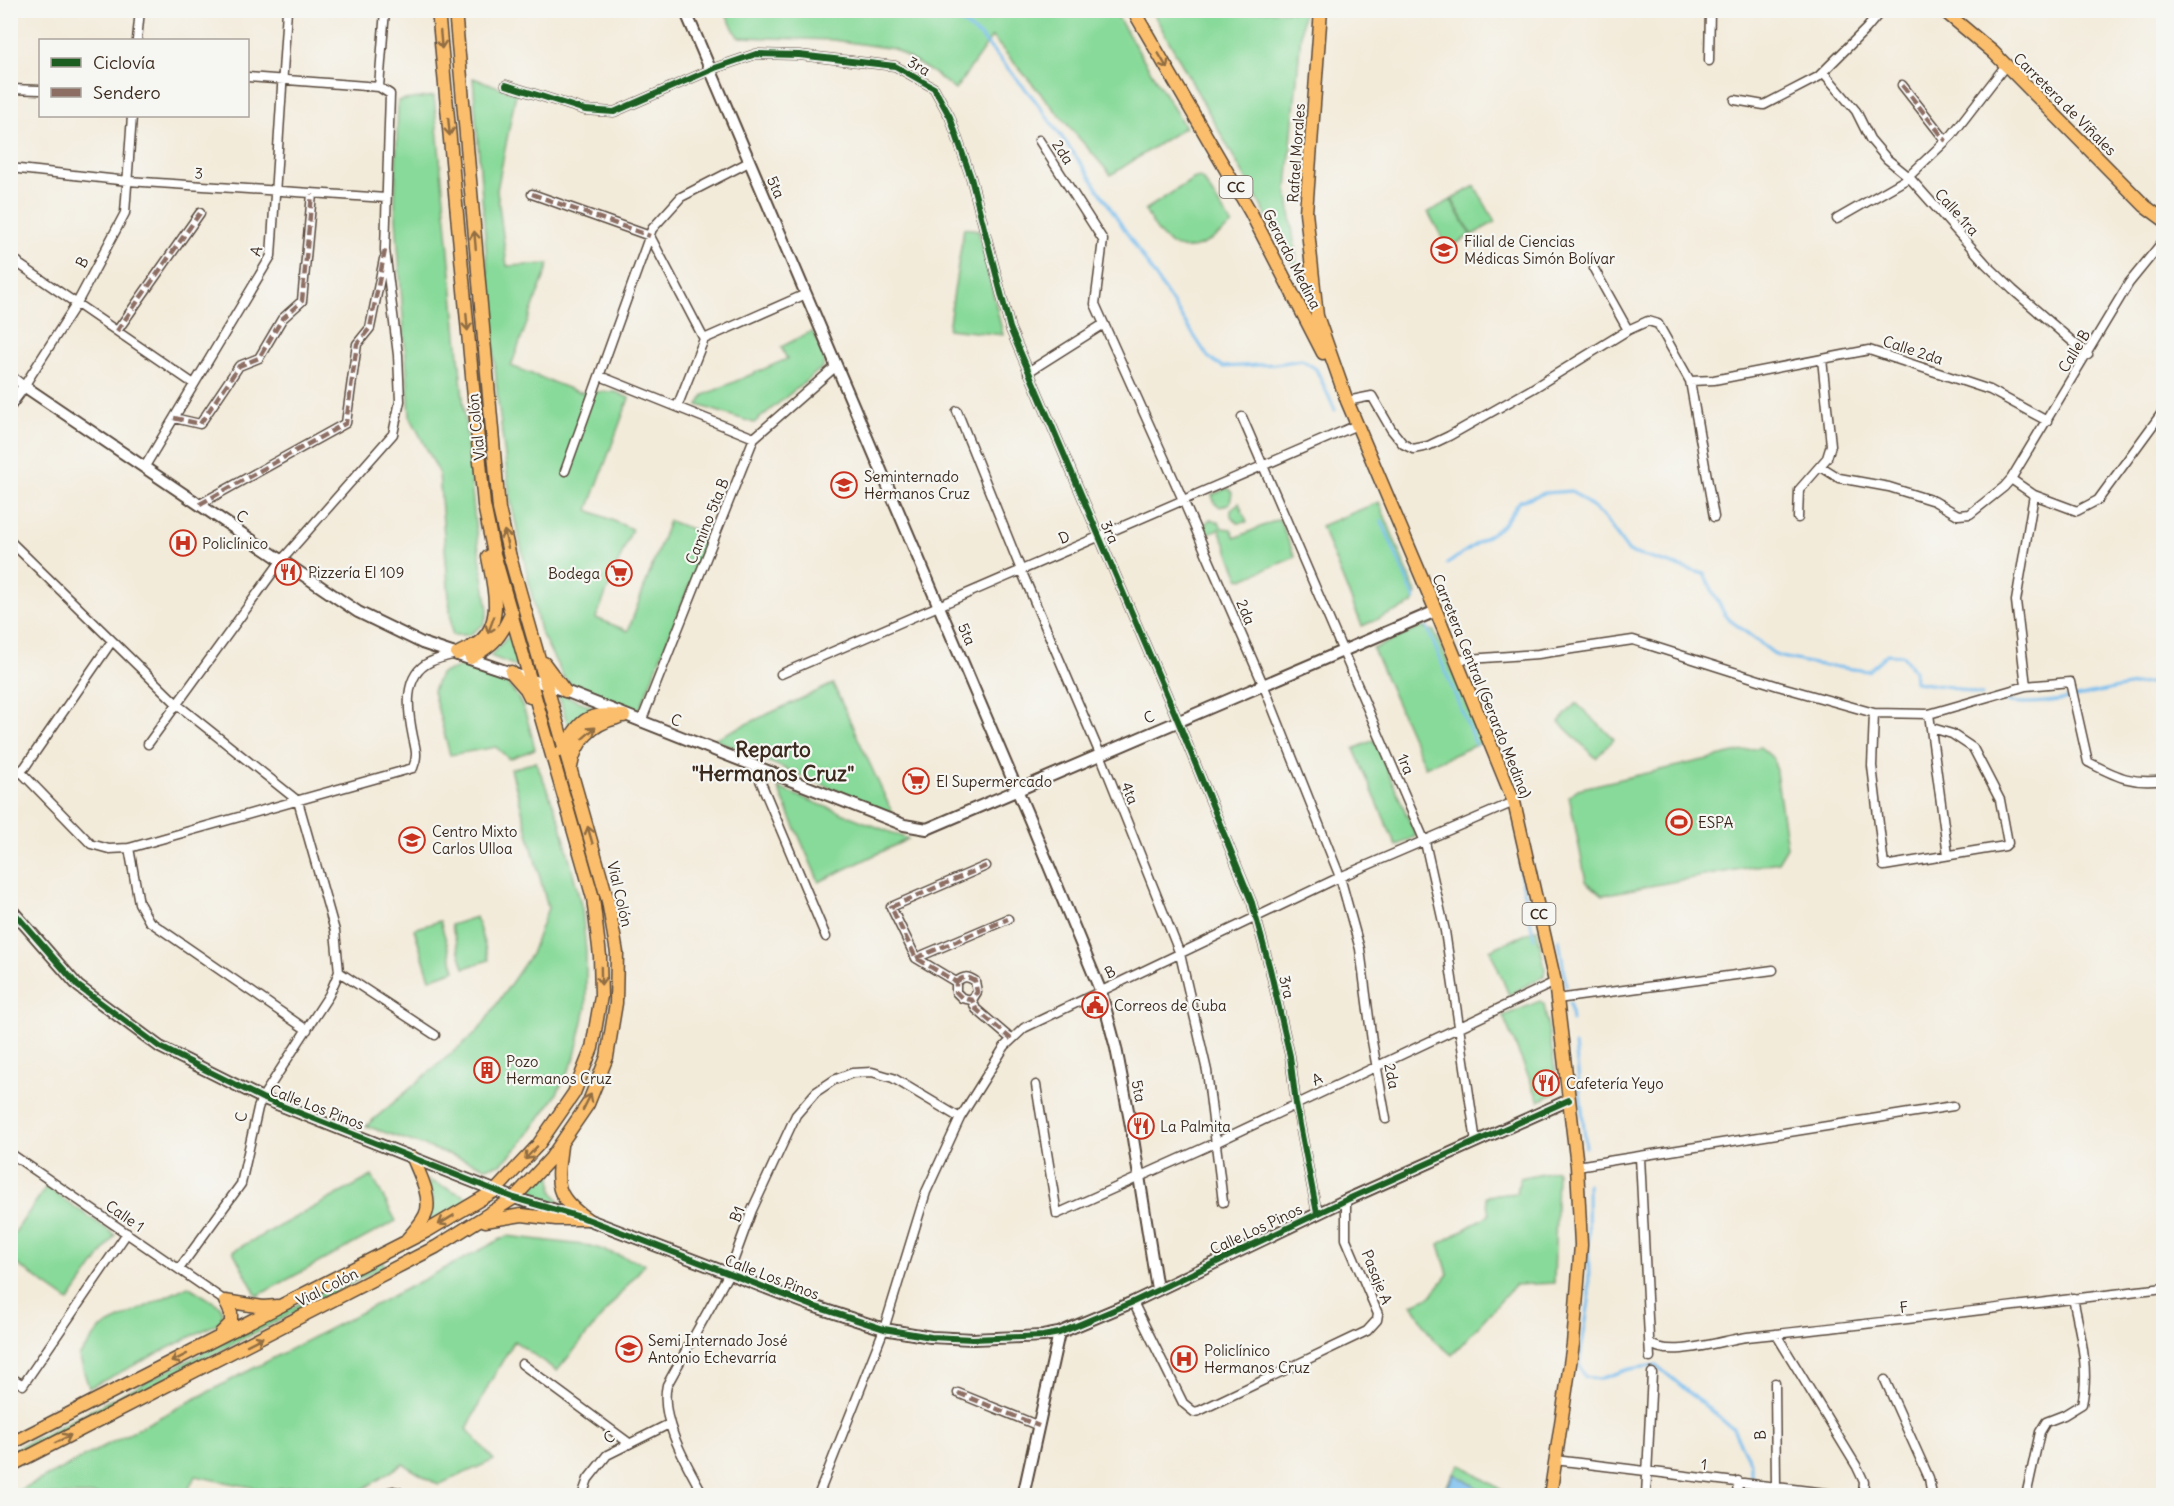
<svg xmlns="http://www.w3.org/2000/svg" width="2174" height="1506" viewBox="0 0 2174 1506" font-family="Delius,sans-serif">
<rect width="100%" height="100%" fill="#f6f6f2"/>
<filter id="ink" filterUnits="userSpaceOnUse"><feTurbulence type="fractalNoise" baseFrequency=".0167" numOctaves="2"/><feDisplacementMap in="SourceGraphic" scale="12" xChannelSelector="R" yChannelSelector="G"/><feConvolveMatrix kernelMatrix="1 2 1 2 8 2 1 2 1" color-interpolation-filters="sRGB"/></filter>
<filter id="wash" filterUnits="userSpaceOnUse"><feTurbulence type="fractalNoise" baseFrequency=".008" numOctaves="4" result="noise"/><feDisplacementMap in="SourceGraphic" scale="24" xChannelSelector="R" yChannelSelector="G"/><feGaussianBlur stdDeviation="1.35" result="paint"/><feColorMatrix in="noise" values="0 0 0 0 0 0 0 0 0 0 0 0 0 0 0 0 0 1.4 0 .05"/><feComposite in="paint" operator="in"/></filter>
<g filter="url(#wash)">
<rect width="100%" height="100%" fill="#f3ebda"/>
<path fill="#88da9a" stroke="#62825c" stroke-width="1.5" d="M724,11H1114L1185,127L1111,175L992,37L955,90L935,74L894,49L834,40L738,37Z
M1152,11H1303L1287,189L1298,272Z
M473,78L516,93L497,190L507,266L549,264L511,366L578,392H616L629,398L588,510L632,529L596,618L628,631L669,521L705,534L706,543L638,714L577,688L564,678L540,631L510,497L497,393Z
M434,96L475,523L488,610L484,624L469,635H452L439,473L410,416L395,204L398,101Z
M1199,177L1204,181L1232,225C1222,232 1210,243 1199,246C1171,256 1156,232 1145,210L1193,179Z
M1475,186L1495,222L1472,235L1452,199Z
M1451,200L1471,235L1448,248L1428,212Z
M964,228L978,230L1003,335L948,329Z
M812,331L825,356L823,367L754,423L698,405L704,395L787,359L781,347Z
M1228,488L1232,493L1230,503L1221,507L1215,504L1212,495Z
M1379,502L1416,593L1413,604L1362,626L1321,526Z
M1239,503L1247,522L1237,523L1231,516V509Z
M1210,519L1219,522L1222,528L1231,529L1235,538L1279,519L1295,557L1240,580L1219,529L1203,535V526Z
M1422,627L1434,631L1483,742L1425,767L1373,649Z
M510,635L521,668L490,656Z
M466,664C477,669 490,672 500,679C523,693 529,724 535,749L509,759L496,747L450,755L433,691L440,674Z
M833,684L893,814L714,739Z
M558,693L596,708L569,729Z
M1576,703L1614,739L1596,758L1559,722Z
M1374,740L1416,836L1396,846L1354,749Z
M1760,747L1774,759L1787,847L1778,862L1602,895L1586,881L1569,796L1578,789Z
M536,762L560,821L582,909L586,952V1008L574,1060L555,1097L520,1145L501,1164L486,1167L366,1126L479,1030L531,954L548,908L511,769Z
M778,788L908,839L819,882Z
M476,917L489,960L464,968L451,925Z
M440,921L455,970L430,979L414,929Z
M1537,929L1545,969L1544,976L1509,995L1490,950Z
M1540,1001L1544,1004L1557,1081L1556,1093L1539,1101L1503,1016Z
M1557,1170L1554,1283L1515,1285L1452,1355L1433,1339L1412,1304L1430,1297L1448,1274L1439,1244L1489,1215L1486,1196L1517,1193L1520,1178Z
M550,1171L553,1192L565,1209L527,1193Z
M372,1176L396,1221L257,1296L233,1251Z
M428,1180L472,1199L427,1226L433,1199Z
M46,1187L115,1235L69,1301L11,1260V1238Z
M507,1236L591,1246L645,1264L557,1371L514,1341L489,1384L467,1429L494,1460L438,1485L403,1464L354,1495L306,1485L266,1490L195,1476L186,1495H11Z
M383,1261L385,1266L11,1458V1451Z
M188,1286L220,1306L223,1315L220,1322L89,1388L79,1356L101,1328Z
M1460,1464L1509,1495L1440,1496Z"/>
<path fill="#77bdee" stroke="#597486" stroke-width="1.5" d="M1455,1474L1487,1494L1486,1495H1442Z"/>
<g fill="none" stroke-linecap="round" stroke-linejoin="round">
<path stroke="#77bdee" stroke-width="3" d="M946,10L982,38L1034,99L1085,169L1208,357L1223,367L1275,364L1302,360L1316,369L1335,410
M1382,521L1415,599
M1447,564L1502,526L1520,501L1545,493L1572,491L1602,515L1629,552L1704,574L1726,617L1777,656L1814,664L1868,671L1887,654L1902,655L1914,670L1915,682L1951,687L1982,695
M1427,627L1476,745
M1994,699C2048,714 2109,683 2164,682
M1520,871L1534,938
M1559,939L1566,985
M1570,1003L1572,1021
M1575,1045L1586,1147
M1588,1184L1589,1301L1579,1364L1585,1377L1599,1379L1630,1369L1656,1365L1733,1429L1751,1464V1496"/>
</g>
</g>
<g filter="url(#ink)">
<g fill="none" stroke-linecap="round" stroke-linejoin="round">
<g stroke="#57473a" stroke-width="11">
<path id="minor" d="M137,40L140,10
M1709,61L1710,10
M1823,72L1856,111L1870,139L1887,159L1908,176L1986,264L2013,290L2088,355
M506,85L585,110L614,112L715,68L756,54L799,55L895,66L934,88L950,117L971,178L1010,328L1178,721L1252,903L1270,969L1290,1056L1296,1104L1317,1213
M1902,85L1946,141
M379,87L385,10
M10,89L40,90
M1735,100L1764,105L1818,77L1866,29L1882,10
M1039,140L1103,240L1095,304L1183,500L1263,684L1340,877L1360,949L1372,1041L1386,1119
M10,168L128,181L386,198
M532,194L650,236L704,339
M1837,219L1905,180L1952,135L2006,65
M10,258L194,384
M1594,269L1628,330
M10,273L18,262
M117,331L200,213
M1028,372L1104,324
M10,375L24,386L77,303L125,213L132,116
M600,376L754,438
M1690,381L1714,380L1869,350L1990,390L2047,421
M1347,401L1372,396L1391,429L1403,444L1413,449L1428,446L1449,436L1532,389L1628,330L1648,321L1658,324L1690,381L1714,517
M677,407L704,339L806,294
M957,411L1021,570L1100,754L1180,954L1207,1071L1223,1202
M1242,417L1425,842L1445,931L1476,1142
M174,418L200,424L239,366L259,358L282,319L302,301L312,194
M1820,466L1839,478L1889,487L1934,501L1958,515L1970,514L2004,487L2011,479L2129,283L2164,240
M144,468L271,256L287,10
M565,471L652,229L681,197L749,162
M2011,479L2034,495L2077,511L2098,500L2164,410
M200,504L346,423L357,344L370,328L384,259
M1798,518L1799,490L1827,458L1831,445L1822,359
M10,541L178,705L298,801L335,931L339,972
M1456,660L1538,654L1633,640L1778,686L1874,713L1929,714L1948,855
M781,674L1357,425
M2026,686L2016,601L2034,495
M1874,713L1872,766L1884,866L2005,846L2008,843L2000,800L1973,748L1952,734L1932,728
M1929,714L2026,686L2070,682L2088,762C2116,776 2131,785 2164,780
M641,722L754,438L834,368L833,361
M148,744L281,561L393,434L400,401L398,355L385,250L390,94L379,87L248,77
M754,766L826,937
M20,771L91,844L109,849L129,848L413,768C418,756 416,750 413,737C408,713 402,675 430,662C438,658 448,656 457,654
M10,780L25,767L112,641
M129,848L139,903L149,921L307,1030
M986,866L891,907L916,958L956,982V992L962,998L972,1000L976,1009L1011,1039
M916,958L1008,919
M339,972L435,1035
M956,982C964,976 967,976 975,981L977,992L972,1000
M1557,999L1773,970
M1036,1085L1057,1214L1217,1142L1555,982
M10,1153L225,1301
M1640,1157L1650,1358
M1577,1166L1953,1106
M179,1269L241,1184L258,1108L262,1098L329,995L339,972
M1133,1302L1183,1403L1194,1412L1199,1411L1367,1331L1377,1320L1378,1314L1346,1239V1200
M1776,1334L1857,1467L1864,1482L1863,1496
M1649,1343C1671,1359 1721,1340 1747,1337C1886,1323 2025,1304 2164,1288
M522,1364L629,1443
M10,1377L23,1385L127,1233
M1885,1380L1929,1478L1932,1496
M1775,1383L1776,1486
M958,1393L1039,1426
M1555,1460L1850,1496
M382,1496C391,1489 397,1490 406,1496
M582,1496L588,1479L607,1455L669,1424
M704,1496C687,1465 659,1419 667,1385L729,1273L752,1210L796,1115L816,1092L834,1080L852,1073L872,1072L893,1078L960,1118
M818,1496L884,1329L926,1192L960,1118L1005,1046L1024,1028L1340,877L1514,802
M1646,1496L1652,1373
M1737,1496L1738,1481
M2026,1496L2040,1432L2046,1422L2064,1415L2082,1404C2090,1369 2080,1333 2073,1298"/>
</g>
<g stroke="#57473a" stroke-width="14">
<path id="tertiary" d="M685,10L1032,825L1101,992L1116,1048L1131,1126L1157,1289
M10,405L24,386L358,612L422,643L565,691L904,825L927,829L1436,611
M10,908L78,986L160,1047L262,1098L514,1198L587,1219L813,1306L884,1329L931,1337L973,1339L1043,1336L1059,1333L1133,1302L1346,1200L1569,1100
M1023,1496L1059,1333"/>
</g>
<g stroke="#57473a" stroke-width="15">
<path id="primary" d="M1133,10L1251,213L1323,353
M1321,10L1306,212L1317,316L1347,401L1436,611L1514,802L1555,982L1577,1166L1581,1245L1573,1344L1550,1496
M1943,10L1993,52L2145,206L2164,220
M457,654C464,650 472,647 478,643C505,623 493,584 488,557
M471,658C495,643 500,638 512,612
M544,663L565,691
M511,672L526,689L530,697
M562,751C583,718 584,713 624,716
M571,767C575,741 592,724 617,718
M561,1146C556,1185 554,1196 587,1219
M485,1221L522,1215L556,1219H587
M408,1238C415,1230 425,1220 427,1210C430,1193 419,1173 413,1158
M225,1301L263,1307L277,1306
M221,1333L231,1323V1313L225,1301
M10,1444L427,1231L496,1190L538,1145L574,1093L592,1048L601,996L600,956L593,898L494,554L484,505L438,10
M10,1466L436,1247L514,1198L551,1158L588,1104L607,1057L616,1003L617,953L608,901L510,557L499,509L455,10"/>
</g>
<use href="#minor" stroke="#fff" stroke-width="8"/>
<use href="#tertiary" stroke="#fff" stroke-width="10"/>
<use href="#primary" stroke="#fabe6d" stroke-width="12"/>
<path stroke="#8d6e63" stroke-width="4.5" stroke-dasharray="9 4.5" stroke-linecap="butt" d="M1902,85L1946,141
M532,194L650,236
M117,331L200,213
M174,418L200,424L239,366L259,358L282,319L302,301L312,194
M200,504L346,423L357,344L370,328L385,250
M986,866L891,907L916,958L956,982V992L962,998L972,1000L976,1009L1011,1039
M916,958L1008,919
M956,982C964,976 967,976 975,981L977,992L972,1000
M958,1393L1039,1426"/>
<g stroke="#f6f6f2" stroke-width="10">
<path id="cycleway" d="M506,85L585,110L614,112L715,68L756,54L799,55L895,66L934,88L950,117L971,178L1010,328L1178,721L1252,903L1270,969L1290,1056L1296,1104L1317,1213
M10,908L78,986L160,1047L262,1098L514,1198L587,1219L813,1306L884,1329L931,1337L973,1339L1043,1336L1059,1333L1133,1302L1346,1200L1569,1100"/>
</g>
<use href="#cycleway" stroke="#1b5e20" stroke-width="6"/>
</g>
<defs><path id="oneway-shaft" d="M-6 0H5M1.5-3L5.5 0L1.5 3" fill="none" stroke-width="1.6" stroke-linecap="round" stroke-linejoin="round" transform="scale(1.5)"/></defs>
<g stroke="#916d42">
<use href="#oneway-shaft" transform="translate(441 40) rotate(85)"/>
<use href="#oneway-shaft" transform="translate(1163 61) rotate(60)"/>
<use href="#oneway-shaft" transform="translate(449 127) rotate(85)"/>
<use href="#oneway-shaft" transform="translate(475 240) rotate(-95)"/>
<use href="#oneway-shaft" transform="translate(467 322) rotate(85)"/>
<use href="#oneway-shaft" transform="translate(506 539) rotate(-102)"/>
<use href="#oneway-shaft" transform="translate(491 625) rotate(110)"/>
<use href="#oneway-shaft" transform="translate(589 733) rotate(-41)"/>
<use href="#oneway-shaft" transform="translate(590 835) rotate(-106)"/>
<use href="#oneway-shaft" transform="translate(601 976) rotate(89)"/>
<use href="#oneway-shaft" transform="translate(587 1102) rotate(-63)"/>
<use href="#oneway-shaft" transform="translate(531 1153) rotate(133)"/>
<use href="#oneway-shaft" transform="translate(446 1220) rotate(149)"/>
<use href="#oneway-shaft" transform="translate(255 1341) rotate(-27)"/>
<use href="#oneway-shaft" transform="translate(179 1358) rotate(153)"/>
<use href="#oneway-shaft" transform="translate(63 1439) rotate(-27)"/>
</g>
</g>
<defs>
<g id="university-ring" transform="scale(1.35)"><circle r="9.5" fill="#f6f6f2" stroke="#c8321e" stroke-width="1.5"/><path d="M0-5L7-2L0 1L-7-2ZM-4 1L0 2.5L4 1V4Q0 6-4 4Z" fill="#c8321e"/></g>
<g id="school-ring" transform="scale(1.35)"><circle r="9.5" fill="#f6f6f2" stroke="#c8321e" stroke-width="1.5"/><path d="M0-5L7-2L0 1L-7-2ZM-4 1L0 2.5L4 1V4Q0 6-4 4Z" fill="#c8321e"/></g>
<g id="hospital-ring" transform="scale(1.35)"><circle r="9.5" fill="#f6f6f2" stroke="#c8321e" stroke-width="1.5"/><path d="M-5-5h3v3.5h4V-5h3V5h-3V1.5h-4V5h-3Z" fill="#c8321e"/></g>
<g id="restaurant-ring" transform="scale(1.35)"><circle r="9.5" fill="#f6f6f2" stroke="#c8321e" stroke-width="1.5"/><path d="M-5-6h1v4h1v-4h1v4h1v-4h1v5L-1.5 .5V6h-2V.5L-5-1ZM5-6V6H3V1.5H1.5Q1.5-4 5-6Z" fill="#c8321e"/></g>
<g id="supermarket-ring" transform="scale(1.35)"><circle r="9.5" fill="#f6f6f2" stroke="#c8321e" stroke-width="1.5"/><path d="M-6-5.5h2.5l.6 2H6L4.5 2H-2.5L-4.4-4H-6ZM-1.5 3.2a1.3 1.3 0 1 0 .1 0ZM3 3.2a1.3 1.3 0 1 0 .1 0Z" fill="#c8321e"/></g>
<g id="stadium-ring" transform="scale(1.35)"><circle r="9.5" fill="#f6f6f2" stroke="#c8321e" stroke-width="1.5"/><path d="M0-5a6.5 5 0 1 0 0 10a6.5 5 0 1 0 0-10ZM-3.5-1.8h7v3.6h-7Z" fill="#c8321e"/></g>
<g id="civic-ring" transform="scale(1.35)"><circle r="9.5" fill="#f6f6f2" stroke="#c8321e" stroke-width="1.5"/><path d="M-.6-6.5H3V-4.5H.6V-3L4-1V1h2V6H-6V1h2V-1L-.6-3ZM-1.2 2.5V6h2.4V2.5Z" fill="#c8321e"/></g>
<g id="building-ring" transform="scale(1.35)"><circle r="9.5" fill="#f6f6f2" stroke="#c8321e" stroke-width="1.5"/><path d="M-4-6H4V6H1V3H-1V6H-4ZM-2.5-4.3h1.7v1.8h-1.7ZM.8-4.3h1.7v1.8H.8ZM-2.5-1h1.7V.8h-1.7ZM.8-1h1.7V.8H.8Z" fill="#c8321e"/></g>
</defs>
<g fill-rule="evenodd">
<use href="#university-ring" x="1444" y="250"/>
<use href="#school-ring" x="844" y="485"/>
<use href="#hospital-ring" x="183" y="543"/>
<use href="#restaurant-ring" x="288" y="572"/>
<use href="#supermarket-ring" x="619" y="573"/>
<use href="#supermarket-ring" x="916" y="781"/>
<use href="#stadium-ring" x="1679" y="822"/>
<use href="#school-ring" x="412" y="840"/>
<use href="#civic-ring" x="1095" y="1005"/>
<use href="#building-ring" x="487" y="1070"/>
<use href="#restaurant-ring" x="1546" y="1083"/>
<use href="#restaurant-ring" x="1141" y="1126"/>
<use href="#school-ring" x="629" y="1349"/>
<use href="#hospital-ring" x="1184" y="1359"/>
</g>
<g text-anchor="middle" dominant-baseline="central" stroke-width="4.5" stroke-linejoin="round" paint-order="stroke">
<g fill="#f6f6f2" stroke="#73675e" stroke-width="1.5">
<rect x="1219.5" y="176" width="33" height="22" rx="4.5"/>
<rect x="1522.5" y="903" width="33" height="22" rx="4.5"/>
</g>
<g font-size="14" font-weight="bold" fill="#3b2a1e">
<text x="1236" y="187">CC</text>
<text x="1539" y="914">CC</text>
</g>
<g font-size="15" fill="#3b2a1e" stroke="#f6f6f2">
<text transform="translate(919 66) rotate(30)">3ra</text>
<text transform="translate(2065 104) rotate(45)">Carretera de Viñales</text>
<text transform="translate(1063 152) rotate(57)">2da</text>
<text transform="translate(1296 153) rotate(-86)">Rafael Morales</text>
<text transform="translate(199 173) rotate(4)">3</text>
<text transform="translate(776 187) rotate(67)">5ta</text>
<text transform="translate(1957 212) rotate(48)">Calle 1ra</text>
<text transform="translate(256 251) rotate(-72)">A</text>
<text transform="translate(1292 259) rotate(63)">Gerardo Medina</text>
<text transform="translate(82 262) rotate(-62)">B</text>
<text transform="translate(1913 350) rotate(18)">Calle 2da</text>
<text transform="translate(2074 351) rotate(-59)">Calle B</text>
<text transform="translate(476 427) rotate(-96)">Vial Colón</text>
<text transform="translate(242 516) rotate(35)">C</text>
<text transform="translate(707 521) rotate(-68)">Camino 5ta B</text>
<text transform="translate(1110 532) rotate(66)">3ra</text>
<text transform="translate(1064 537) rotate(-23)">D</text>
<text transform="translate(1246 612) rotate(67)">2da</text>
<text transform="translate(967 634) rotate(67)">5ta</text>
<text transform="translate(1482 686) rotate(68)">Carretera Central (Gerardo Medina)</text>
<text transform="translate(1149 717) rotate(-23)">C</text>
<text transform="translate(676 720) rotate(21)">C</text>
<text transform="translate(1406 764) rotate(67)">1ra</text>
<text transform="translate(1130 793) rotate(68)">4ta</text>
<text transform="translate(620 894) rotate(77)">Vial Colón</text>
<text transform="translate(1110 972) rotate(-26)">B</text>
<text transform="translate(1287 987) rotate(77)">3ra</text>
<text transform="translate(1392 1076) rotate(79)">2da</text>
<text transform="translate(1317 1079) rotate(-25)">A</text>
<text transform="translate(1139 1091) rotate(79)">5ta</text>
<text transform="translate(317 1107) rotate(21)">Calle Los Pinos</text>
<text transform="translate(241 1117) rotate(-80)">C</text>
<text transform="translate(737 1214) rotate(-69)">B1</text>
<text transform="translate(125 1216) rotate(35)">Calle 1</text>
<text transform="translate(1256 1229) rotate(-25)">Calle Los Pinos</text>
<text transform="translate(772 1277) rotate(21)">Calle Los Pinos</text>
<text transform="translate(1377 1277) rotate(68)">Pasaje A</text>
<text transform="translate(327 1287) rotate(-27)">Vial Colón</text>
<text transform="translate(1904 1307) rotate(-6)">F</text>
<text transform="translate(1760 1435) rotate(-92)">B</text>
<text transform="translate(609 1437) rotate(-29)">C</text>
<text transform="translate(1704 1464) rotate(6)">1</text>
</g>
<g font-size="15" fill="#3b2a1e" stroke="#f6f6f2" text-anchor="start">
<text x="1464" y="241">Filial de Ciencias<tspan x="1464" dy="17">Médicas Simón Bolívar</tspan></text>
<text x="864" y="476">Seminternado<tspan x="864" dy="17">Hermanos Cruz</tspan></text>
<text x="202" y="543">Policlínico</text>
<text x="308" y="572">Pizzería El 109</text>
<text x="600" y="573" text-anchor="end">Bodega</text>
<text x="936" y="781">El Supermercado</text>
<text x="1698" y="822">ESPA</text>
<text x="432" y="831">Centro Mixto<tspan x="432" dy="17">Carlos Ulloa</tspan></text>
<text x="1114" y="1005">Correos de Cuba</text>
<text x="506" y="1061">Pozo<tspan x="506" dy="17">Hermanos Cruz</tspan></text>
<text x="1566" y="1083">Cafetería Yeyo</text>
<text x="1160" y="1126">La Palmita</text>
<text x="648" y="1340">Semi Internado José<tspan x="648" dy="17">Antonio Echevarría</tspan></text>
<text x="1204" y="1350">Policlínico<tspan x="1204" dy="17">Hermanos Cruz</tspan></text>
</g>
<g font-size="21" font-weight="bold" fill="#3b2a1e" stroke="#f6f6f2">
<text x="773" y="749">Reparto<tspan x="773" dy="24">"Hermanos Cruz"</tspan></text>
</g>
</g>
<rect width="2174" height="1506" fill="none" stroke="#f6f6f2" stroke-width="36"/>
<rect x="39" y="39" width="210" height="78" fill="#f6f6f2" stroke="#aba49d" stroke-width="1.5"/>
<rect x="51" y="58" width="30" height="9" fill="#1b5e20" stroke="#aba49d" stroke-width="1.5"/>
<text x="93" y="69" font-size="18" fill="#3b2a1e">Ciclovía</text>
<rect x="51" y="88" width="30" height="9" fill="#8d6e63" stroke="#aba49d" stroke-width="1.5"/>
<text x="93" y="99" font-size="18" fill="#3b2a1e">Sendero</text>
</svg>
